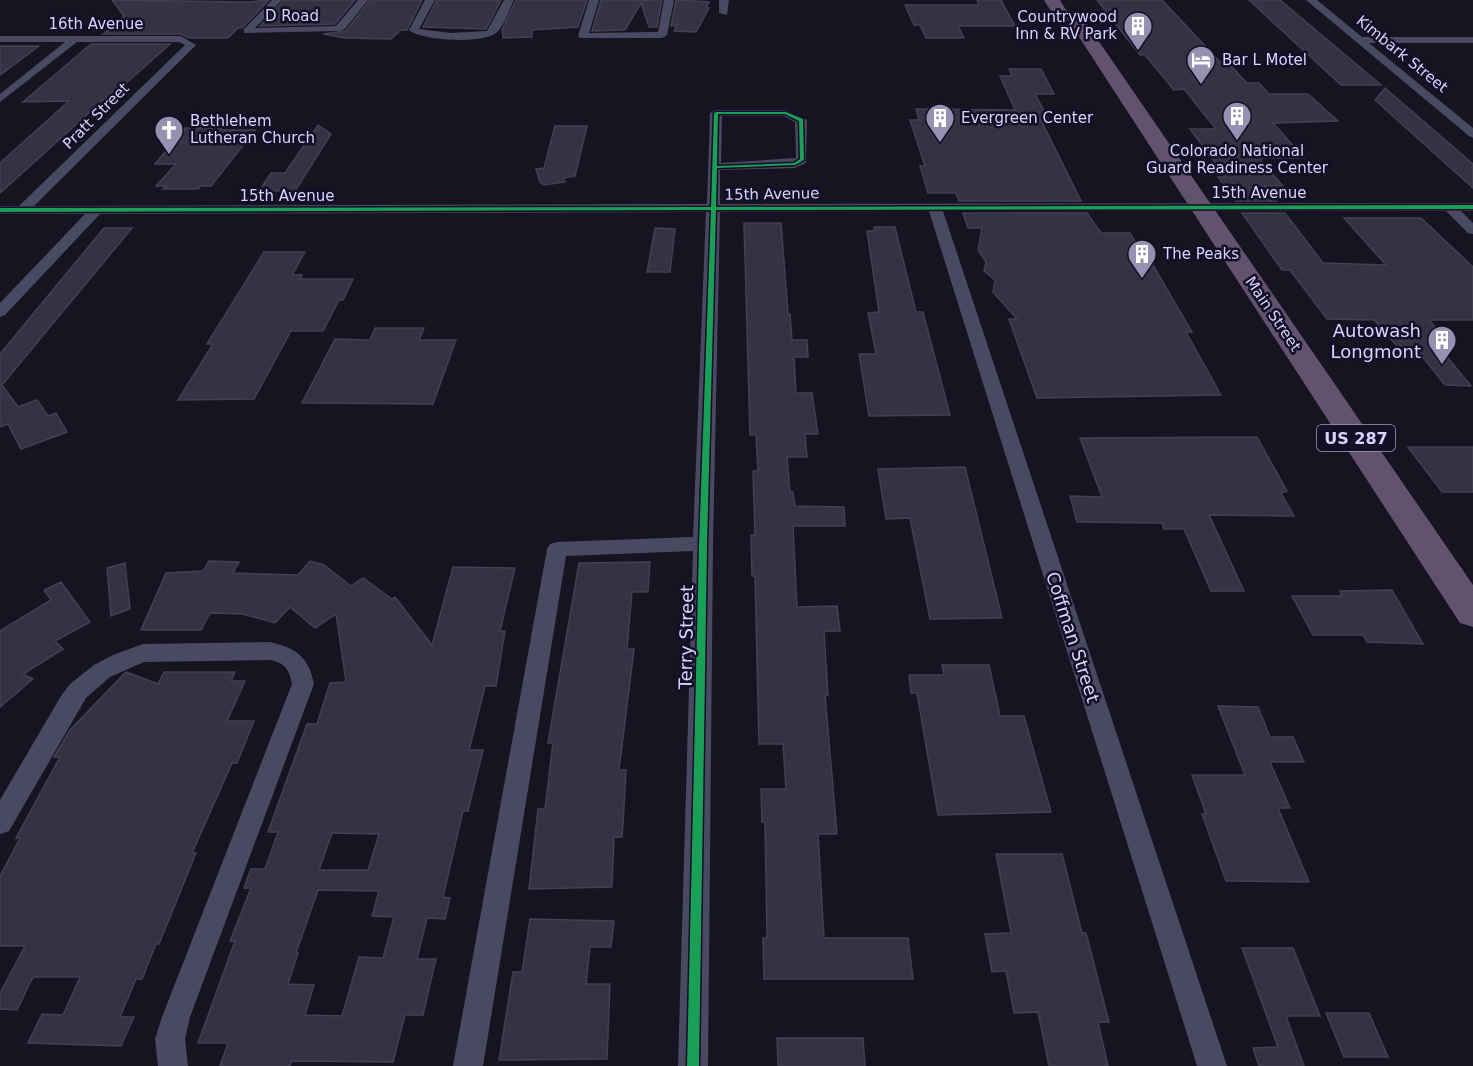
<svg xmlns="http://www.w3.org/2000/svg" width="1473" height="1066" viewBox="0 0 1473 1066" font-family="'DejaVu Sans',sans-serif">
<rect width="100%" height="100%" fill="#161421"/>
<path fill="#343243" stroke="#433f54" stroke-width="1.5" fill-rule="evenodd" d="M112,0L249,2L269,0L242,28H238L228,38H189L181,34H103L124,16Z
M284,0H355L335,24L260,26Z
M370,0H422L407,30H401L391,39L345,38L323,34L346,31Z
M437,0H501L486,29L423,27Z
M516,0H587L578,27L532,30V37L503,38L502,30Z
M601,0H662L657,27H649L641,3L625,30L592,31Z
M676,0L709,2L706,8H709L696,32L674,31L677,25L671,26Z
M977,0H1001L1015,26H958L964,38H926L920,25H914L905,5H979Z
M1097,0H1162L1223,65H1230L1247,83H1259L1269,94H1308L1338,121L1273,123L1304,158H1259L1283,186H1264L1276,201H1236L1218,177H1226L1190,129H1216L1184,89L1174,90L1145,55H1140Z
M1249,0H1280L1381,85H1341Z
M91,44H170L124,85H120L0,193V163L69,101L23,102Z
M0,46H39L0,75Z
M1009,69H1041L1054,94H1035L1049,120H1041L1081,201H959L956,193H928L920,166H925L910,120H919L916,109L1015,110L1000,76H1012Z
M1385,88L1473,164V188L1375,100Z
M318,125L331,134L295,191H259L271,173H285Z
M555,126H587L575,176L563,178L565,182L544,185L540,182L536,169L544,168Z
M185,128H222L220,130H255L211,186H201L198,189H163L166,186H156L176,164H155Z
M963,213H1087L1101,233H1130L1143,255H1147L1192,332H1186L1221,395L1037,398L1009,319H1017L993,292L995,280L984,271L986,262L978,250L982,228H968Z
M1242,213H1285L1323,263L1386,265L1344,218H1421L1473,267V320H1429L1450,345L1438,346L1471,386L1445,385L1414,346H1397L1374,320L1327,319L1290,270H1282Z
M744,223H781L788,314H790L792,340H807L808,357H794L796,393H812L818,434H805L807,457H787L790,492H793L795,506L844,507L845,526H793L797,607L837,606L840,631H824L828,695H825L837,834H818L824,938H908L913,979H764L763,938H767L765,822H762L761,789H786L783,744H759L756,619L755,576H752L751,535H755L753,471H758L756,435H750Z
M874,227H895L916,312H923L950,415L869,416L859,354H876L868,313L879,312L867,231H875Z
M104,228H132L2,385L18,407L37,400L48,416L56,413L67,432L21,449L8,424L0,427V354Z
M655,228L675,229L670,272H647Z
M264,252H305L292,275H302L300,279H353L343,300H339L323,331H291L254,399L178,400L213,344H207Z
M375,328H424L419,340H456L433,404L302,403L335,339L370,340Z
M1257,437L1287,491L1281,493L1294,516L1209,515L1244,591H1211L1184,529H1164L1162,523L1077,522L1070,496L1102,497L1080,438Z
M1408,447H1473V492H1442Z
M965,467L1002,618L930,619L910,518L886,519L878,469Z
M209,561L239,562L233,573L298,575L310,561L324,565L351,586L363,578L392,599L395,597L432,645L453,567L515,568L500,631H505L496,686H485L469,750H483L468,811H463L443,897L450,898L445,919L427,918L417,959H436L423,1015H405L393,1062L292,1061L290,1066H220L228,1043H198L235,941H230L251,888H244L251,869H265L278,832H268L307,724H317L330,683L346,682L336,614L315,628L290,607L275,623L243,614L210,613L201,630H141L166,573L203,571ZM332,833L379,834L368,870H319ZM318,890L379,891L372,916L394,917L383,958L359,957L342,1016L305,1015L314,985L288,984L298,953H296Z
M650,562L648,592H632L627,649H634L619,770H626L623,824L622,837H614L612,887L529,889L538,809H545L553,743H548L579,563Z
M125,563L130,609L111,616L107,568Z
M61,582L90,622L55,641L63,649L23,674L33,679L0,707V631L51,600L44,590Z
M1392,590L1423,644L1367,642L1363,635H1313L1292,596H1342L1340,591Z
M942,665H989L1000,716H1024L1051,812L938,815L917,693H911L909,675H944Z
M126,672L158,684L164,672H235L231,681H245L227,721H254L237,763H232L192,853H196L159,944H156L142,979H136L120,1017H134L121,1046L28,1043L42,1014L63,1015L80,977H33L17,1010L0,1009V993L25,946H0V876L20,838H16L60,757H54L70,730Z
M1218,706L1258,707L1270,737H1293L1304,762H1270L1290,808H1278L1309,882L1226,881L1202,814H1206L1192,775H1245Z
M996,854H1062L1082,933H1086L1109,1022H1098L1108,1066H1049L1038,1012L1014,1013L1006,971L992,972L985,934L1011,933Z
M530,919L614,921L611,947H590L586,984H610L607,1059L499,1060L513,972H522Z
M1242,948H1293L1320,1016H1286L1304,1066H1259L1253,1048L1278,1047Z
M1326,1013H1369L1388,1057H1344Z
M777,1038H863L865,1066H778Z"/>
<g fill="none" stroke-linecap="round" stroke-linejoin="round">
<path fill="#4a4962" fill-rule="evenodd" d="M272,0H282L255,28L336,26L358,0H368L345,29L340,31L244,33V29Z
M425,0H435L419,29L451,33L487,31L504,0H514C509,10 504,27 496,33C482,44 422,41 409,30Z
M589,0H599L589,33L658,32L664,0H674L667,35L662,38H580L578,36Z
M719,0H729L727,15L719,13Z
M1306,0H1317L1362,37H1473V43H1369L1473,128V138L1469,136Z
M0,36H181L196,45L34,206L707,204L710,113L716,110H786L807,120L806,163L795,168L720,170V204L1473,203V211H1461L1473,223V234L1468,233L1446,211H943L1227,1066H1197L929,211L720,212L713,544L708,1066H678L693,551L566,556L483,1066H453L547,549L550,544L557,542L693,537L706,212L100,214L5,315L0,317V303L85,214H0V206H19L185,45L179,42H77L0,102V94L65,42H0ZM722,116H784L795,122L796,158L721,163Z
M270,642C296,648 309,657 314,684L190,1017L185,1039L188,1066H158L155,1039L162,1017L292,684C289,669 285,663 270,660L144,662L110,677L86,698L9,831L0,834V800L61,696L70,684L94,665L113,655L143,644Z"/>
<path fill="#62526e" fill-rule="evenodd" d="M1044,0H1060L1066,10L1080,14L1473,585V627L1460,623L1068,20L1054,16Z"/>
<g stroke="#130f26" stroke-width="3">
<path id="cycleway" d="M716,112H786L803,119L804,160L795,165L717,168L716,207L1473,205V209L716,210L707,544L699,1066H687L699,544L711,210L0,212V208L711,207L714,113ZM718,114H785L799,121L800,159L794,163L717,166Z"/>
</g>
<use href="#cycleway" fill="#1a9f57" fill-rule="evenodd"/>
</g>
<defs>
<g id="building-pin" transform="scale(1.5)"><path d="M0 17L-7.5 6A9.5 9.5 0 1 1 7.5 6Z" fill="#9591b1" stroke="#130f26"/><path d="M-4-6H4V6H1V3H-1V6H-4ZM-2.5-4.3h1.7v1.8h-1.7ZM.8-4.3h1.7v1.8H.8ZM-2.5-1h1.7V.8h-1.7ZM.8-1h1.7V.8H.8Z" fill="#fff"/></g>
<g id="hotel-pin" transform="scale(1.5)"><path d="M0 17L-7.5 6A9.5 9.5 0 1 1 7.5 6Z" fill="#9591b1" stroke="#130f26"/><path d="M-6-4.5h1.5V1H6V5H4.5V3h-9V5H-6ZM-4 0a1.8 1.8 0 1 1 3.6 0ZM.5 0V-2.5h3Q6-2.5 6 0Z" fill="#fff"/></g>
<g id="church-pin" transform="scale(1.5)"><path d="M0 17L-7.5 6A9.5 9.5 0 1 1 7.5 6Z" fill="#9591b1" stroke="#130f26"/><path d="M-1.2-6h2.4v3.5h3.3v2.4h-3.3V6h-2.4V-.1h-3.3v-2.4h3.3Z" fill="#fff"/></g>
</defs>
<g fill-rule="evenodd">
<use href="#building-pin" x="1138" y="26"/>
<use href="#hotel-pin" x="1201" y="60"/>
<use href="#building-pin" x="1237" y="116"/>
<use href="#building-pin" x="940" y="118"/>
<use href="#church-pin" x="169" y="130"/>
<use href="#building-pin" x="1142" y="254"/>
<use href="#building-pin" x="1442" y="340"/>
</g>
<g text-anchor="middle" dominant-baseline="central" stroke-width="5" stroke-linejoin="round" paint-order="stroke">
<g font-size="15" fill="#d9d4ff" stroke="#130f26">
<text x="292" y="16">D Road</text>
<text x="96" y="24">16th Avenue</text>
<text transform="translate(1402 54) rotate(39)">Kimbark Street</text>
<text transform="translate(96 116) rotate(-45)">Pratt Street</text>
<text x="1259" y="193">15th Avenue</text>
<text transform="translate(772 194) rotate(-1)">15th Avenue</text>
<text x="287" y="196">15th Avenue</text>
<text transform="translate(1273 314) rotate(56)">Main Street</text>
</g>
<g font-size="15" fill="#d9d4ff" stroke="#130f26" text-anchor="start">
<text x="1117" y="17" text-anchor="end">Countrywood<tspan x="1117" dy="17">Inn &amp; RV Park</tspan></text>
<text x="1222" y="60">Bar L Motel</text>
<text x="961" y="118">Evergreen Center</text>
<text x="190" y="121">Bethlehem<tspan x="190" dy="17">Lutheran Church</tspan></text>
<text x="1237" y="151" text-anchor="middle">Colorado National<tspan x="1237" dy="17">Guard Readiness Center</tspan></text>
<text x="1163" y="254">The Peaks</text>
</g>
<rect fill="#130f26" stroke="#9e99be" stroke-width="1.5" x="1317" y="425" width="78" height="26" rx="4.5"/>
<g font-size="16" font-weight="bold" fill="#d9d4ff">
<text x="1356" y="438">US 287</text>
</g>
<g font-size="18" fill="#d9d4ff" stroke="#130f26" text-anchor="end">
<text x="1421" y="330">Autowash<tspan x="1421" dy="21">Longmont</tspan></text>
</g>
<g font-size="18" fill="#d9d4ff" stroke="#130f26">
<text transform="translate(686 637) rotate(-89)">Terry Street</text>
<text transform="translate(1073 637) rotate(72)">Coffman Street</text>
</g>
</g>
</svg>
